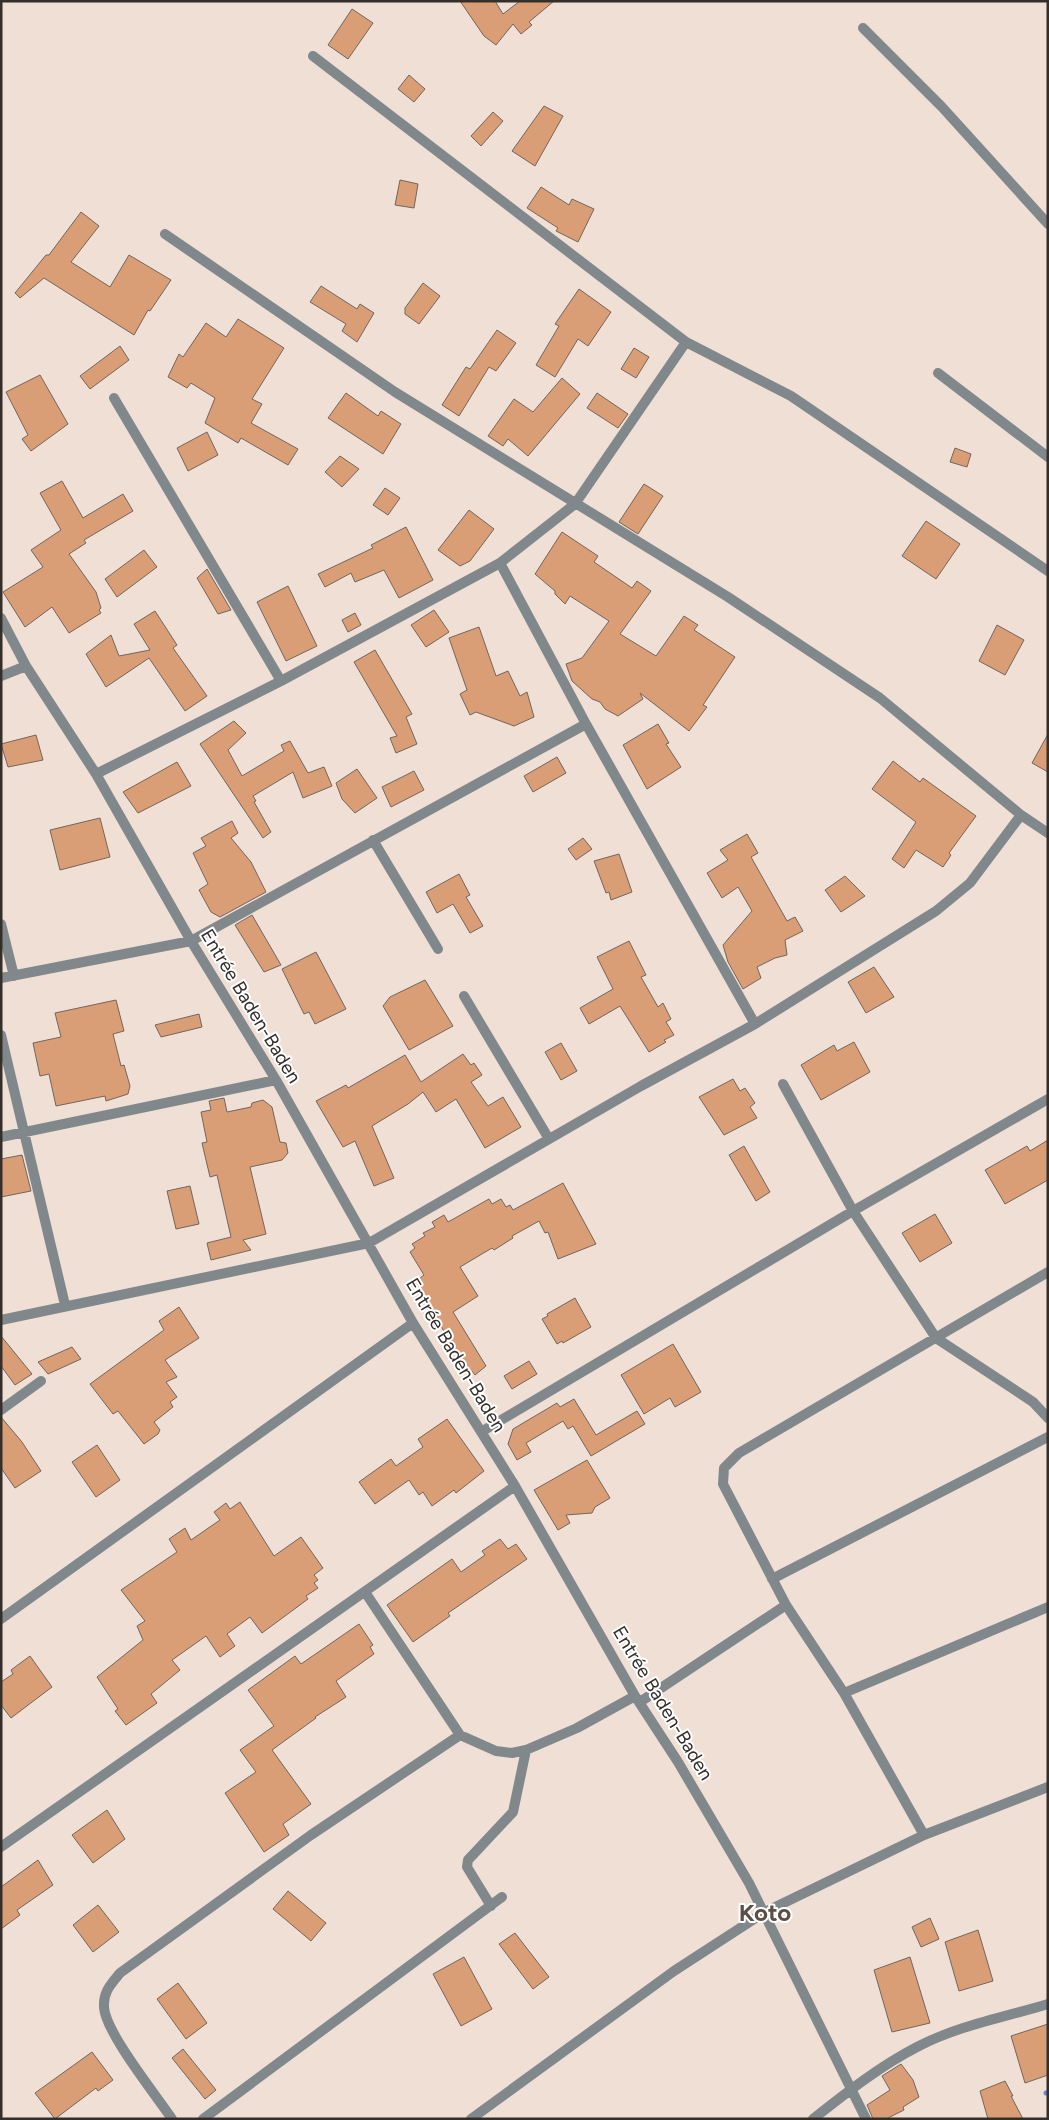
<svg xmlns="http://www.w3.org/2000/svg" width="1049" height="2120" viewBox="0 0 1049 2120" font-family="Figtree,sans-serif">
<rect width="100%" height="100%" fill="#efdfd5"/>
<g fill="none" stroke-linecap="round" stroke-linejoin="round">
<path stroke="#628dbf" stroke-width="5" d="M1046,2093H1048"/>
</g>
<path fill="#da9e77" stroke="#73655c" d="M460,1H495L503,14L520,1H554L529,22L532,25L521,34L513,24L496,45L484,36Z
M352,9L373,23L348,59L328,45Z
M409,75L425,89L414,102L398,89Z
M544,106L563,116L535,166L512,151Z
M493,112L503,121L481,146L471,136Z
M400,180L418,184L414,208L395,205Z
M541,187L569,205L572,199L594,209L578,242L556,231L558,228L527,208Z
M81,212L99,226L71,262L110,287L129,255L171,280L150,311L148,310L134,335L44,278L20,298L15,293L46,255H49Z
M423,283L440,296L419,324L405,314V308Z
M321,286L357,309L360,304L374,313L357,342L342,331L346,324L310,302Z
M579,289L611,312L588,346L578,339L555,377L536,365L559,326L555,324Z
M238,319L284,348L252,399L262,404L251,423L298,449L288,465L241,438L238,443L205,423L215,398L191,383L187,388L168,377L179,354L183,357L206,323L226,337Z
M497,330L516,343L496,371L489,367L459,416L442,405L466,367L470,369Z
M120,346L129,360L90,389L80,376Z
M634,348L649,357L636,378L621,369Z
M40,375L68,424L31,451L22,439L28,435L6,392Z
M562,378L580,394L528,456L508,439L503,446L488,436L514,399L533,412Z
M346,393L378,416L381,411L401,424L383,454L328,418Z
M597,393L628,414L618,428L587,408Z
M207,432L218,455L188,471L177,448Z
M955,448L971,454L967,467L950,462Z
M340,456L359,469L342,487L325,472Z
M62,481L83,518L123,494L133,511L84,540L86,543L69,554L96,592L101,608L99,610L101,613L69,633L52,607L25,627L3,592L43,567L31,550L61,530L40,493Z
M644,484L663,496L638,534L619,522Z
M385,488L400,498L388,515L373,505Z
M469,510L494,529L470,561L460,566L438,550Z
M926,521L960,544L936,579L902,556Z
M406,527L433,580L399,598L384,570L355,582L351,573L325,587L318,574L373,548L371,545Z
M562,532L598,556L594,562L632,588L637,581L651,591L620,634L656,656L684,616L698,625L694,630L735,657L703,705L707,707L689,731L640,693L643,699L618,716L605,709L600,702L592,699L572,681L566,664L582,658L609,621L570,596L565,604L555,594V591L535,574Z
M144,550L157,567L117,597L105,579Z
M207,569L231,610L218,614L197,578Z
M288,586L317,646L286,661L257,602Z
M434,610L449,632L426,647L411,625Z
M155,611L177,645L173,648L207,696L185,711L149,658L106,687L86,654L111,635L119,656L150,650L134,624Z
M355,613L361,625L348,632L342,620Z
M997,625L1024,640L1005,675L979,661Z
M479,627L496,676L508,671L520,696L527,692L534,717L514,726L476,712L470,715L460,694L467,690L449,638Z
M375,650L412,714L406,717L417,744L396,753L390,738L397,736L354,662Z
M234,721L246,733L228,750L242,776L284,751L281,745L290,741L308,773L324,767L332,786L303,798L293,772L253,796L256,801L254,802L271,832L263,838L200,744Z
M658,724L669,743L666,744L681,767L647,789L623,745Z
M1048,734V772L1032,763Z
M36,735L43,760L8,767L1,744Z
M557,757L566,773L533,792L524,776Z
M893,761L920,782L923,778L976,816L949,853L951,855L943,867L916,850L904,868L892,859L916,822L872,789Z
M177,762L191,786L138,813L123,792Z
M357,769L377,798L355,813L342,799L336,783Z
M414,771L424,790L391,807L382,787Z
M100,818L110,857L60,870L50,830Z
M232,821L238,833L231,838L251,862L266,892L220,917L211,912L199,890L208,884L193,853L206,846L201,838Z
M747,834L758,853L751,857L787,921L795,917L803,931L785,940L787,955L775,958L757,967L761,978L743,989L728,962L723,945L752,911L738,887L722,898L707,873L728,860L720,850Z
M583,838L592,849L576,860L568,849Z
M619,854L632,892L611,900L609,892L606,893L594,861Z
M459,874L470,895L466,897L483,926L470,933L453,904L437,913L426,892Z
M845,876L865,896L841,912L825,890Z
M252,915L281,965L264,972L235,925Z
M629,941L646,975L641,977L658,1007L663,1003L671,1019L666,1022L674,1035L664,1040L666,1042L649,1052L620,1006L589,1024L580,1008L613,989L597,957Z
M316,952L346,1009L315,1024L309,1012L304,1014L282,969Z
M874,967L894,997L866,1013L848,982Z
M425,980L453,1026L409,1050L383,1006L390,997Z
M116,1000L124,1031L113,1034L121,1066L124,1065L130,1086L128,1094L106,1101L105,1096L56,1106L49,1074L40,1076L33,1043L61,1037L55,1013Z
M199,1014L202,1027L161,1037L155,1025Z
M854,1042L870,1072L821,1100L801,1065L834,1045L837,1051Z
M561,1043L577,1071L561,1080L545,1052Z
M463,1054L471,1065L474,1063L482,1075L471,1082L488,1106L503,1097L521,1127L485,1148L456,1099L436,1112L423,1092L408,1104L372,1126L394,1178L374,1186L355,1141L343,1147L316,1101L346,1085L348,1088L405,1055L421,1082Z
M733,1079L740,1091L745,1088L755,1103L750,1107L757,1118L724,1135L699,1097Z
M224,1098L227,1112L251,1107L252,1103L263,1100L272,1107L280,1142L286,1143L288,1153L282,1160L250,1167L266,1234L243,1240L251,1250L211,1260L207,1243L231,1237L217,1175L210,1177L202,1143L207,1142L201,1112L211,1110L209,1101Z
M1048,1140V1180L1005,1204L985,1170L1027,1146L1030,1151Z
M744,1146L770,1192L756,1201L729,1155Z
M22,1155L31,1191L1,1197V1159Z
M563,1183L596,1244L558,1259L548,1232L545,1233L539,1221L512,1236L513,1238L494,1250L492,1248L460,1267L478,1296L453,1312L486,1366L475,1375L472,1371L469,1372L460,1357L414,1283L424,1275L410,1252L415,1248L412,1244L425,1236L423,1233L435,1227L432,1222L444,1215L448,1222L489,1199L492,1204L501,1199L506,1207L510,1205L513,1210Z
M190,1186L199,1224L176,1229L167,1191Z
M935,1214L952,1243L920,1262L902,1233Z
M575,1298L591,1327L563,1343L562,1341L557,1344L542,1319L548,1316L547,1314Z
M179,1307L199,1338L165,1360L177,1377L166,1382L177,1397L170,1402L173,1407L154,1422L160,1430L158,1434L144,1444L118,1411L113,1414L90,1384L164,1330L159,1321Z
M1,1336L32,1374L15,1385L1,1366Z
M673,1344L701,1392L675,1407L670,1398L644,1414L621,1375Z
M72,1347L81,1359L48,1374L38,1362Z
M529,1361L537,1374L512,1389L504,1376Z
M574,1399L596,1435L637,1411L645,1424L591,1456L573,1426L568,1429L563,1421L526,1443L531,1452L517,1460L508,1444L513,1429L557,1403L560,1407Z
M1,1417L22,1442L41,1471L15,1488L1,1468Z
M447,1419L484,1471L456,1493L454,1490L432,1506L423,1492L419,1495L409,1480L375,1504L359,1482L391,1459L396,1466L423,1447L418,1439Z
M97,1445L120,1480L96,1497L72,1462Z
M587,1460L610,1498L595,1507L592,1513L566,1515L570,1523L558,1530L534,1490Z
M240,1502L274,1556L301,1537L323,1568L314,1575L318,1580L314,1583L318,1588L306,1596L308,1599L262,1633L250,1617L227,1634L235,1646L220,1657L206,1636L172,1660L180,1670L151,1694L157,1703L126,1725L115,1711L118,1709L97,1677L143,1640L137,1626L145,1621L121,1590L177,1552L169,1539L185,1528L191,1540L220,1520L214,1512L226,1503L230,1509Z
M500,1539L508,1549L516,1544L527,1559L448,1613L450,1616L413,1642L387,1605L452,1559L461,1572L485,1555L482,1551Z
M359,1624L373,1645L370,1647L374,1654L336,1681L346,1697L315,1717L316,1718L272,1750L311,1804L283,1824L289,1835L264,1852L225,1793L256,1772L240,1750L274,1726L248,1690L295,1656L301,1664Z
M30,1656L52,1687L11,1718L1,1705V1682L13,1674L11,1670Z
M107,1810L125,1839L93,1863L72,1835Z
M38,1860L53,1885L17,1910L20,1915L1,1929V1887Z
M288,1891L326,1923L311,1941L273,1909Z
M98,1905L119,1932L93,1952L73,1925Z
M930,1918L939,1939L921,1947L912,1927Z
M978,1930L993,1981L959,1991L945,1942Z
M515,1933L549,1977L533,1989L499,1944Z
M464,1957L492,2009L461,2026L433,1974Z
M910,1957L930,2023L892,2032L874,1970Z
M178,1983L207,2023L186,2039L157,1999Z
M1048,2024V2075L1025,2083L1011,2036Z
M183,2049L216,2090L205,2099L172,2058Z
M92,2052L113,2080L98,2091L96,2088L55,2119L35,2093Z
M901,2064L913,2080L919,2097L903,2107L904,2110L886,2119H873L867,2105L890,2090L882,2076Z
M1005,2081L1013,2096H1011L1023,2119H988L980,2091Z"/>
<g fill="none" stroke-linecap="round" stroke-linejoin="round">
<path stroke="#81888b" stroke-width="10" d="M863,28L942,107L1048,224
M313,56L686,342L791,396L1048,571
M165,234L395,392L728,597L880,698L1021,815L1048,833
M938,373L1048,457
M114,398L281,681
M500,563L586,724L755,1024
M1,618L26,666L96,774L191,941L276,1080L413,1323L515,1486L635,1696L678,1762L749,1883L866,2119
M1,676L26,666
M96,774L281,681L500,563L575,504L686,342
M373,840L438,949
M1,924L14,976
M1,978L191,941L586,724
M464,996L549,1139
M1,1035L65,1305
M783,1084L853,1211L936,1338L1033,1402L1048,1418
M1,1137L276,1080
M1,1320L369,1243L641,1086L755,1024L936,911L970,883L1021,815
M1,1410L41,1381
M481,1432L853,1211L1048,1099
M772,1579L1048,1437
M365,1592L460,1735L496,1751L512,1753L526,1750L577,1728L635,1696
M1,1619L413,1323
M844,1693L1048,1607
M640,1702L786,1605
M924,1835L844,1693L786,1605L723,1484L724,1468L739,1453L1048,1272
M1,1847L515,1486
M491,1906L467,1867L468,1860L513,1812L526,1750
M172,2119C156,2095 105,2032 104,2007C103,1992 111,1984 120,1973L311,1835L460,1735
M203,2119L502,1897
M471,2119L674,1971L765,1912L924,1835L1048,1787
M813,2119C846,2093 880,2066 917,2047C957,2026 1005,2017 1048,2004"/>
</g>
<g text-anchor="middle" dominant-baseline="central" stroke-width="4" stroke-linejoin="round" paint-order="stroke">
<g font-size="19" fill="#352f2b" stroke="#fff">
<text transform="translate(251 1006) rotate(59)">Entrée Baden-Baden</text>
<text transform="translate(456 1355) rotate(59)">Entrée Baden-Baden</text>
<text transform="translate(663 1703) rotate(59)">Entrée Baden-Baden</text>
</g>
<g font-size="24" font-weight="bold" fill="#5c4f47" stroke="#fff">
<text x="765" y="1912">Koto</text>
</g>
</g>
<rect width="1049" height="2120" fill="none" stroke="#352f2b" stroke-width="5"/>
</svg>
